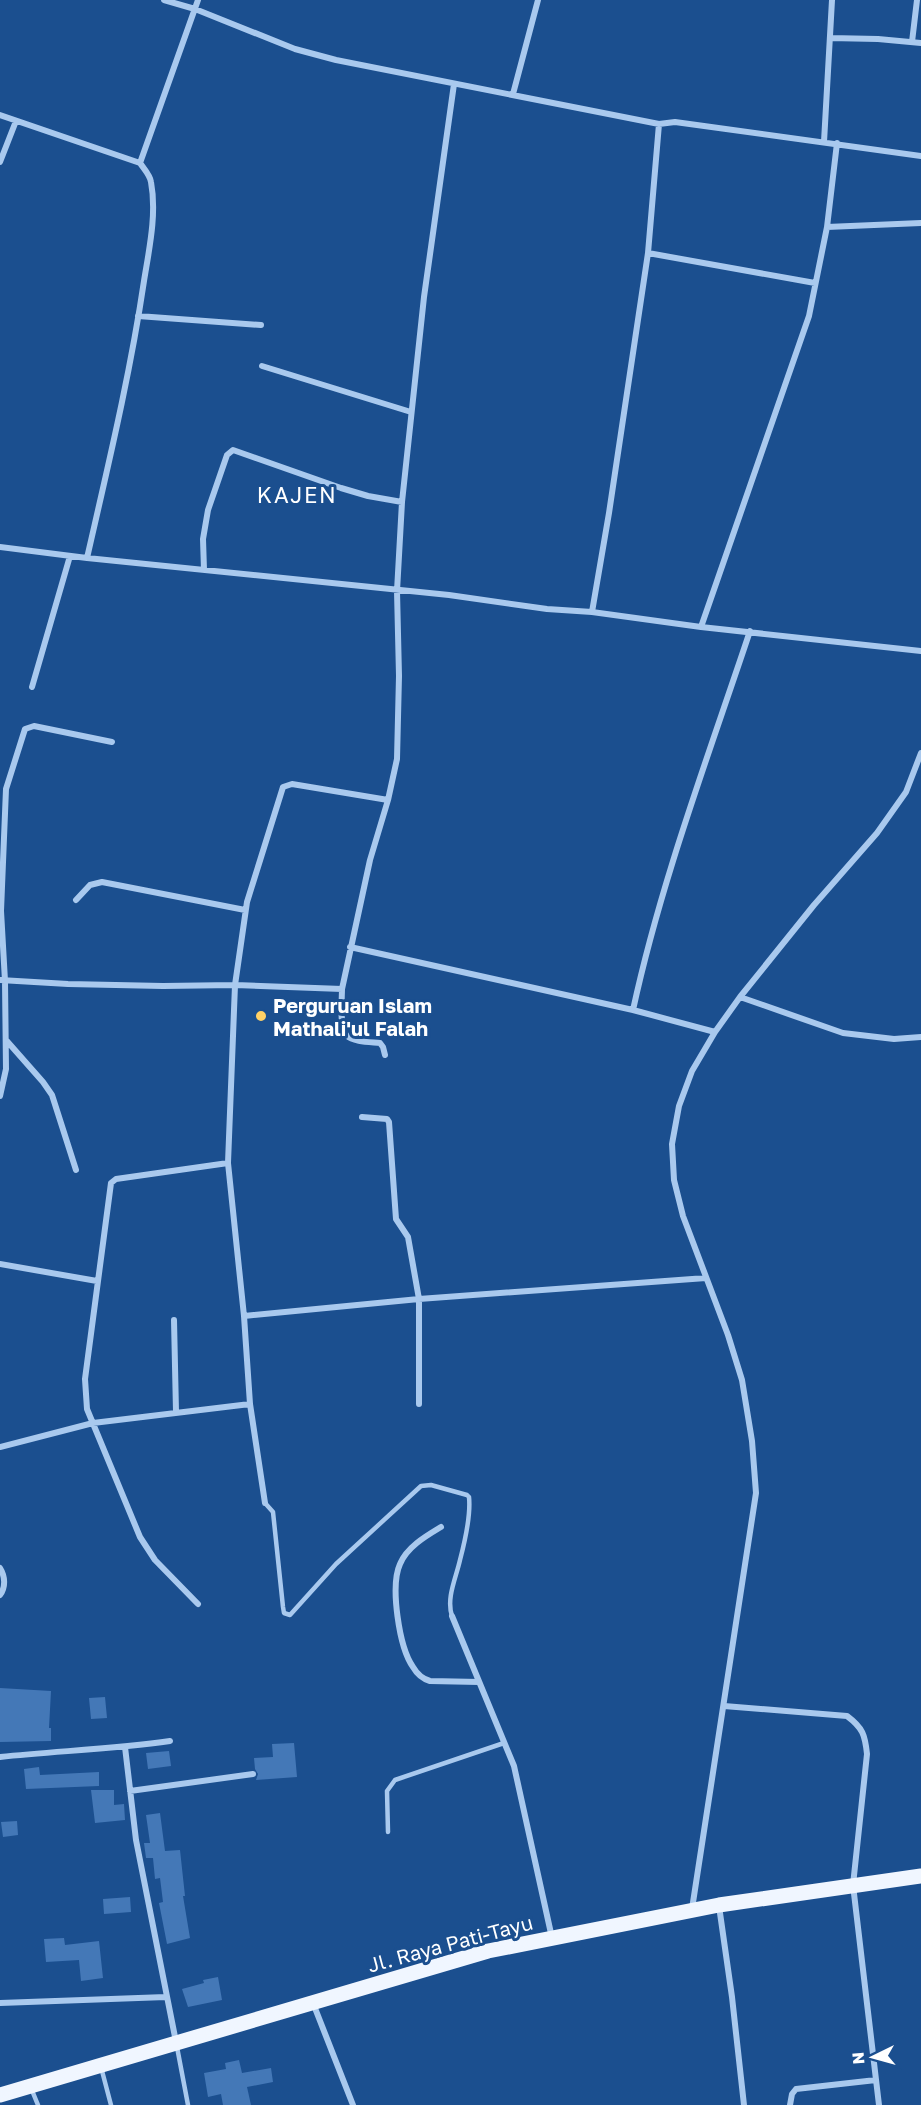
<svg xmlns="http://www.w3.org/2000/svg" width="921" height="2105" viewBox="0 0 921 2105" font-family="'Golos Text',sans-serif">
<rect width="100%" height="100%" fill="#1b4f8f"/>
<path fill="#4478b7" d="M0,1688L51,1691L49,1728H51V1741L0,1742Z
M105,1697L107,1718L91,1719L89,1698Z
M294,1743L297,1777L256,1780L258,1774L255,1769L254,1758L273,1757L272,1744Z
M169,1751L171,1766L148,1769L146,1753Z
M39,1767L40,1775L99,1772V1786L26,1789L24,1769Z
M91,1790H114V1805L124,1804L125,1820L95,1823Z
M160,1813L165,1851L180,1850L185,1896H183L190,1938L167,1944L159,1903L163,1902L160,1878L155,1879L153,1858H146L144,1843H150L146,1815Z
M17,1821L18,1835L3,1837L1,1822Z
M130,1897L131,1912L104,1914L103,1899Z
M64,1938L65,1945L99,1941L103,1978L81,1981L79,1960L46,1962L44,1939Z
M218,1977L222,2000L188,2007L182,1989L204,1983L203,1980Z
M239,2060L242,2073L271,2068L273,2082L247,2087L251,2105H223L221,2094L208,2097L204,2073L226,2069L225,2063Z"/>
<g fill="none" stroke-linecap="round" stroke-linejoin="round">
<path stroke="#a9c9ee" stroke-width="4.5" d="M265,1503L273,1512L283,1607L284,1613L290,1615L336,1564L421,1486L431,1485L467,1495L469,1497C471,1516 465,1541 460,1560C456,1578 446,1598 452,1616
M388,1832L387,1791L395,1780L504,1743
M177,2047L188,2105
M101,2067L111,2105
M31,2088L38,2105"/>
<path stroke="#a9c9ee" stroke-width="6" d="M164,0L195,9L295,49L336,60L659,124L675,122L921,156
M830,38L878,39L921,43
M912,42L917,0
M513,94L538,0
M0,115L140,163C144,169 150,175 151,182C157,214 149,250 144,281C130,375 108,466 87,558
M824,142L832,0
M0,162L16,121
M140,163L198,0
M827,227L921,223
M648,253L815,283
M138,316L261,325
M262,366L411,412
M0,547L87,558L449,595L547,609L592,612L701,627L921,651
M204,570L203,539L208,510L227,455L233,450L341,488L368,496L402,502
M592,612L609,513L648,253L659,124
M701,627L809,316L827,227L837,143
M32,687L70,556
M388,800L292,784L283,787L247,902L235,985L228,1163L244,1316L419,1299L706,1278
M76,900L90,885L102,882L245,910
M350,947L633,1010L715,1032
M0,980L68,984L163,986L235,985L342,989L370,860L388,800L397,759L399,676L397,591L402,502L424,297L454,84
M342,989C342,999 339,1029 347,1036C353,1042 371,1042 380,1043L383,1047L385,1055
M740,997L843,1033L894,1039L921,1037
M633,1010C661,881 708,757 750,631
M6,1040L43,1082L52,1095L76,1170
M0,1096L6,1069L5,981L1,911L6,789L25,729L34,726L112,742
M362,1117L387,1119L389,1122L396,1219L408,1237L419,1299V1404
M0,1264L97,1281
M244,1316L250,1404L265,1503
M174,1320L176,1412
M0,1447L93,1423L250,1404
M441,1527C426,1536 407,1547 400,1564C390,1586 399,1647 413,1667C417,1674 423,1679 430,1681L479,1682
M0,1568C5,1576 6,1587 0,1595
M198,1604L155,1560L140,1537L87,1409L85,1379L111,1183L116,1179L228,1163
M452,1616L514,1766L552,1938
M724,1706L847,1716C863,1728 865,1735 867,1754L853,1885L879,2105
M125,1747L136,1840L176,2042
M0,1757C57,1751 114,1749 170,1741
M130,1791L253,1774
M719,1906L732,1997L744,2105
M692,1909L756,1493L752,1441L742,1380L728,1335L683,1216L674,1180L672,1144L679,1106L692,1071L715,1032L740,997L814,905L877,833L906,792L921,753
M0,2003L166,1997
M313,2003L353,2105
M790,2105L792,2094L796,2089L876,2080"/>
<path stroke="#f0f6ff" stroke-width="15" d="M0,2095L488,1951L719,1905L921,1876"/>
</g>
<circle fill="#ffd166" stroke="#1b4f8f" stroke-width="2" cx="261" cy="1016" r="6"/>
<g text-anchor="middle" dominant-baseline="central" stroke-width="6" stroke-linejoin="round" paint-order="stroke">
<g font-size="20" font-weight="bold" fill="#fff" stroke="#1b4f8f" text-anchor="start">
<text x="273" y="1005">Perguruan Islam<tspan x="273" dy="23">Mathali'ul Falah</tspan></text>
</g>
<g font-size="20" fill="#fff" stroke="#1b4f8f">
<text transform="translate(450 1943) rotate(-15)">Jl. Raya Pati-Tayu</text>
</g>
<g font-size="22" letter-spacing="1.5" fill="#fff" stroke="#1b4f8f">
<text x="297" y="494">KAJEN</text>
</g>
</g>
<g transform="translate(873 2057) rotate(265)" stroke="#1b4f8f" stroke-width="4.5" paint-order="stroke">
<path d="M0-4.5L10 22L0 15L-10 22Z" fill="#ffffff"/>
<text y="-9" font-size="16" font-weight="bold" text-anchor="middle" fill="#ffffff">N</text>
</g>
</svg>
